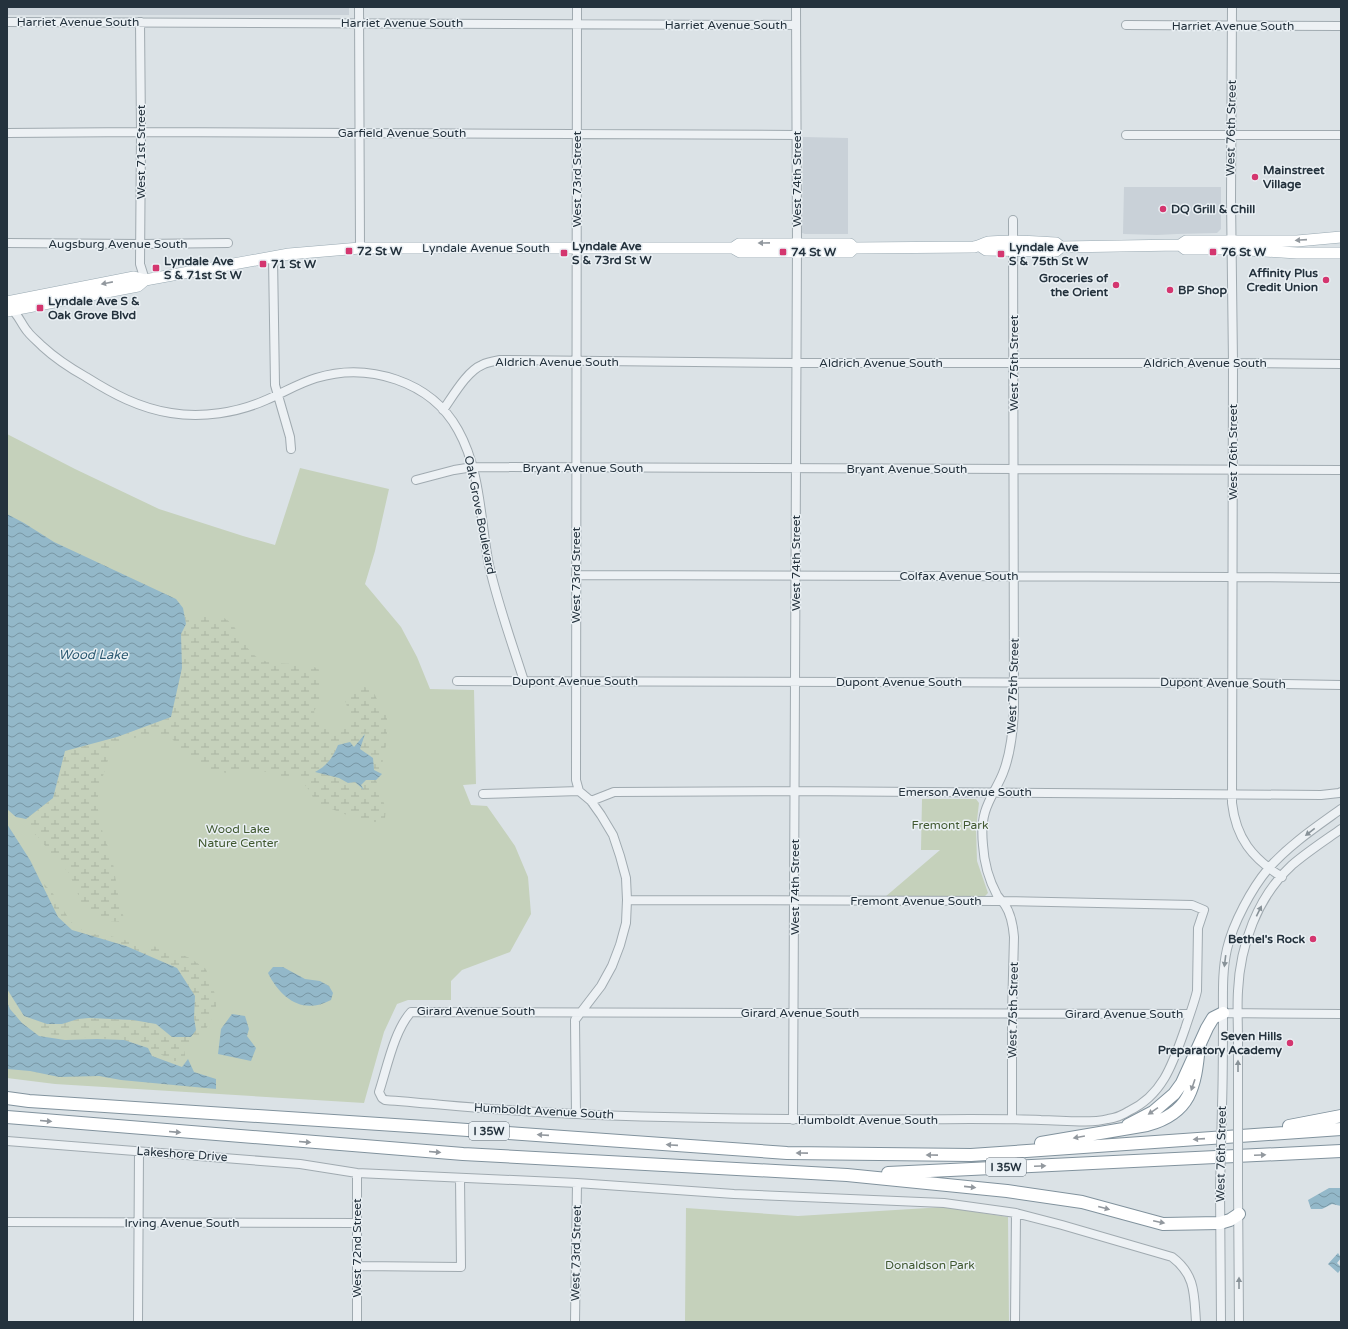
<svg xmlns="http://www.w3.org/2000/svg" width="1348" height="1329" viewBox="0 0 1348 1329" font-family="'Varela Round',sans-serif">
<defs>
<pattern id="wetland-marsh" width="20" height="14" patternUnits="userSpaceOnUse"><rect width="20" height="14" fill="#c5d1bb"/><path d="M1 5h8M5 5V1M11 12h8M15 12V8" fill="none" stroke="#a9b4a2"/></pattern>
<pattern id="water-waves" width="16" height="10" patternUnits="userSpaceOnUse"><rect width="16" height="10" fill="#93b8c9"/><path d="M0 5q4-4 8 0t8 0" fill="none" stroke="#7896a4"/></pattern>
</defs>
<rect width="100%" height="100%" fill="#dbe2e6"/>
<path fill="#c9d1d8" d="M7,7H349V15H7Z
M803,137L848,138V234H805L802,233Z
M1124,187H1221V229L1217,233L1177,234L1157,235L1123,234Z"/>
<path fill="#c5d1bb" d="M7,434L75,469L159,509L243,536L275,545L300,468L389,489L375,551L365,584L401,627L417,657L430,689L474,690L476,784L463,785L471,805L487,806L515,846L528,877L531,914L510,952L462,970L451,981V1000H408L397,1004L384,1032L364,1103L55,1084L7,1078Z
M922,799H976L979,803L976,829L977,861L988,893L983,898L885,897L940,850H921Z
M944,1207L1008,1217L1009,1322H685L686,1208L798,1216Z"/>
<path fill="url(#wetland-marsh)" d="M183,608L191,618C199,618 206,615 213,615C238,616 241,648 258,658C277,669 306,658 321,671V700L314,711L316,722L328,729L342,730L349,724L350,717L345,700L349,692L359,685C375,690 376,694 380,710L387,713V741L383,758L382,774L374,770L373,758L360,749L364,735L354,748L338,745C333,757 327,766 316,772L339,778L348,783L355,782L362,788L361,785L366,780H376L386,809L385,818L377,822H365L316,803L309,790L299,778H289L259,770L242,769L226,773L206,768L182,751L169,735C149,735 132,737 113,744L103,776L98,796V809L103,834L112,857L119,900L125,922L107,921L98,918L88,912L83,906L69,873L49,851L39,838L16,817L26,819L53,798L65,751L117,737L171,717L182,668L181,634L186,624Z
M43,883L52,892L71,922L82,930L92,934L107,935L135,943L163,948L190,958L206,969L216,997V1007L213,1016L206,1029L190,1047L184,1049L186,1061H173L151,1049L123,1040L43,1034L22,1021L62,1024L78,1019L89,1018L133,1020L156,1024L172,1037L196,1030L194,1018L195,996L177,968L126,946L72,930L58,917Z"/>
<path fill="url(#water-waves)" d="M7,514L24,523L54,542L176,599L183,608L186,624L181,634L182,668L171,717L117,737L65,751L53,798L26,819L16,817L7,809Z
M365,734L360,749L373,758L374,770L382,774L376,780H366L361,785L364,790L355,782L348,783L339,778L315,772C327,766 333,757 338,745L350,742L354,747Z
M7,824L30,860L58,917L72,930L126,946L177,968L195,996L194,1018L196,1030L191,1037H172L156,1024L133,1020L89,1018L78,1019L62,1024H47L24,1016L7,989Z
M273,967H283L305,979L320,981L329,986L333,993L331,1000C303,1015 281,999 268,973Z
M7,1002L10,1009L22,1023L39,1036L65,1040L97,1039L124,1040L148,1048L152,1056L182,1067L188,1059L194,1072L216,1079V1089L121,1080L99,1076L59,1077L30,1071L7,1069Z
M232,1014L245,1016L249,1029L247,1036L256,1048L251,1061L218,1054L221,1029Z
M1329,1188H1341V1206L1332,1204L1322,1209H1311L1308,1200Z
M1338,1253L1341,1258L1337,1263L1341,1267V1269L1338,1273L1328,1264Z"/>
<g fill="none" stroke-linecap="round" stroke-linejoin="round">
<g stroke="#a0aab0" stroke-width="10">
<path id="minor" d="M359,7L360,248
M1232,7L1231,199L1233,363L1232,803C1236,838 1252,858 1282,877
M7,22L796,25
M140,22L141,132L140,264L145,280
M1126,25L1341,26
M7,133L141,132L796,135
M1126,135H1341
M7,243L140,244L228,243
M273,257L275,385L290,437L291,449
M9,307C18,313 21,324 28,332C32,337 37,341 42,346C55,358 70,368 86,377C113,394 139,408 171,413C202,418 237,413 266,400C283,393 299,383 316,378C368,362 431,381 458,430C481,471 480,520 489,565C498,605 512,643 524,681
M443,410C453,396 467,371 482,365C487,362 494,361 500,360L796,363H1233L1341,364
M416,480L454,470L473,467L1341,470
M576,575L1232,577L1341,578
M457,681L1232,683L1341,685
M483,794L579,791
M591,801L614,792L795,791L1321,795L1339,793L1341,792
M627,900L1002,901L1192,905L1204,910L1198,928L1197,991C1194,1004 1189,1016 1185,1029C1173,1063 1163,1095 1129,1111C1123,1115 1115,1118 1108,1119C1089,1124 1061,1120 1041,1120C1018,1119 994,1119 970,1119C839,1120 708,1120 577,1114C513,1112 449,1105 385,1100L382,1098L379,1092C387,1068 394,1031 411,1012L1190,1014
M1223,1013L1341,1014
M1222,1106C1223,1076 1223,1046 1223,1015C1223,993 1222,971 1227,949C1233,923 1252,888 1268,869C1289,845 1316,827 1341,809
M576,1114L575,1020L601,986L612,966L620,945L626,923L627,900L626,878L620,856L613,835L601,815L591,801L579,791L576,780L577,7
M1012,1119V1013L1014,937C1013,925 1011,914 1005,905C1002,901 999,898 997,895C989,880 984,862 983,845C982,835 982,822 985,812C989,798 998,786 1003,773C1011,753 1013,731 1014,710L1013,220
M793,1120L797,243L796,7
M1238,1129C1238,1099 1238,1070 1238,1040C1238,1024 1237,1007 1238,991C1240,946 1257,897 1292,865C1307,852 1324,841 1341,829
M7,1141L300,1164L357,1173L577,1183L734,1194L944,1203L1016,1213L1062,1225L1172,1257C1196,1275 1194,1295 1196,1322
M1238,1187L1239,1322
M1220,1189L1221,1322
M7,1222L357,1223
M357,1266L461,1267L460,1178
M138,1322L139,1151
M357,1322V1173
M575,1322L577,1183
M1015,1322L1016,1213"/>
</g>
<g stroke="#99a9b2" stroke-width="12">
<path id="major" d="M1180,245L1185,249H1232L1297,253H1341
M980,246L986,250L1056,251L1061,247
M733,248L739,244H850L854,248
M7,302L134,277L145,280L289,254L360,248H733L740,252H850L854,248L974,247C979,246 984,243 989,242C1011,240 1034,242 1056,243L1061,247L1180,245L1186,241H1297L1341,237
M7,311L138,286L145,280"/>
</g>
<g stroke="#81929d" stroke-width="14">
<path id="highway" d="M7,1098L29,1101L425,1127L787,1153L971,1155L1341,1129
M7,1117L463,1154L847,1175L1007,1191L1082,1202L1163,1224L1220,1223L1230,1220L1239,1214
M1128,1125L1153,1112L1174,1094L1182,1083L1207,1028L1213,1018L1223,1013
M1289,1126L1341,1116
M1041,1143L1147,1125C1191,1113 1195,1087 1199,1046
M888,1173L1341,1151"/>
</g>
<use href="#minor" stroke="#edf1f4" stroke-width="8"/>
<use href="#major" stroke="#fff" stroke-width="11"/>
<use href="#highway" stroke="#fff" stroke-width="12"/>
<g stroke="#a0aab0" stroke-width="10" stroke-linecap="butt">
<path id="minor-bridge" d="M1238,1129V1187
M1220,1189L1222,1106"/>
</g>
<use href="#minor-bridge" stroke="#edf1f4" stroke-width="8"/>
</g>
<defs><path id="oneway-solid" d="M-6-.8H1V-3.2L6.5 0L1 3.2V.8H-6Z"/></defs>
<g fill="#92989e">
<use href="#oneway-solid" transform="translate(1301 240) rotate(176)"/>
<use href="#oneway-solid" transform="translate(764 243) rotate(179)"/>
<use href="#oneway-solid" transform="translate(107 283) rotate(169)"/>
<use href="#oneway-solid" transform="translate(1193 1085) rotate(109)"/>
<use href="#oneway-solid" transform="translate(1153 1111) rotate(146)"/>
<use href="#oneway-solid" transform="translate(46 1121) rotate(5)"/>
<use href="#oneway-solid" transform="translate(175 1132) rotate(5)"/>
<use href="#oneway-solid" transform="translate(543 1135) rotate(-176)"/>
<use href="#oneway-solid" transform="translate(1079 1137) rotate(170)"/>
<use href="#oneway-solid" transform="translate(1199 1139) rotate(176)"/>
<use href="#oneway-solid" transform="translate(305 1142) rotate(5)"/>
<use href="#oneway-solid" transform="translate(672 1145) rotate(-176)"/>
<use href="#oneway-solid" transform="translate(435 1152) rotate(5)"/>
<use href="#oneway-solid" transform="translate(802 1153) rotate(-179)"/>
<use href="#oneway-solid" transform="translate(932 1155) rotate(-179)"/>
<use href="#oneway-solid" transform="translate(1260 1155) rotate(-3)"/>
<use href="#oneway-solid" transform="translate(1040 1166) rotate(-3)"/>
<use href="#oneway-solid" transform="translate(970 1187) rotate(6)"/>
<use href="#oneway-solid" transform="translate(1104 1208) rotate(15)"/>
<use href="#oneway-solid" transform="translate(1159 1222) rotate(12)"/>
</g>
<g fill="#889298">
<use href="#oneway-solid" transform="translate(1310 832) rotate(142)"/>
<use href="#oneway-solid" transform="translate(1259 911) rotate(-64)"/>
<use href="#oneway-solid" transform="translate(1225 961) rotate(97)"/>
<use href="#oneway-solid" transform="translate(1238 1066) rotate(-90)"/>
<use href="#oneway-solid" transform="translate(1239 1283) rotate(-90)"/>
</g>
<g fill="#d4366f" stroke="#eaf0f4" stroke-width="1.5">
<circle cx="1255" cy="177" r="4"/>
<circle cx="1163" cy="209" r="4"/>
<rect x="345" y="247" width="8" height="8" rx="2"/>
<rect x="779" y="248" width="8" height="8" rx="2"/>
<rect x="1209" y="248" width="8" height="8" rx="2"/>
<rect x="560" y="249" width="8" height="8" rx="2"/>
<rect x="997" y="250" width="8" height="8" rx="2"/>
<rect x="259" y="260" width="8" height="8" rx="2"/>
<rect x="152" y="264" width="8" height="8" rx="2"/>
<circle cx="1326" cy="280" r="4"/>
<circle cx="1116" cy="285" r="4"/>
<circle cx="1170" cy="290" r="4"/>
<rect x="36" y="304" width="8" height="8" rx="2"/>
<circle cx="1313" cy="939" r="4"/>
<circle cx="1290" cy="1043" r="4"/>
</g>
<g text-anchor="middle" dominant-baseline="central" stroke-width="3" stroke-linejoin="round" paint-order="stroke">
<g fill="#eaf0f4" stroke="#5f6b74" stroke-width="1">
<rect x="469" y="1122" width="40" height="18" rx="3"/>
<rect x="986" y="1158" width="40" height="18" rx="3"/>
</g>
<g font-size="11" font-weight="bold" fill="#24323d">
<text x="489" y="1131">I 35W</text>
<text x="1006" y="1167">I 35W</text>
</g>
<g font-size="12" fill="#24323d" stroke="#eaf0f4">
<text x="78" y="22">Harriet Avenue South</text>
<text x="402" y="23">Harriet Avenue South</text>
<text x="726" y="25">Harriet Avenue South</text>
<text x="1233" y="26">Harriet Avenue South</text>
<text transform="translate(1231 128) rotate(-89)">West 76th Street</text>
<text x="402" y="133">Garfield Avenue South</text>
<text transform="translate(141 152) rotate(-90)">West 71st Street</text>
<text transform="translate(577 179) rotate(-90)">West 73rd Street</text>
<text transform="translate(797 179) rotate(-90)">West 74th Street</text>
<text x="118" y="244">Augsburg Avenue South</text>
<text x="486" y="248">Lyndale Avenue South</text>
<text x="557" y="362">Aldrich Avenue South</text>
<text x="881" y="363">Aldrich Avenue South</text>
<text transform="translate(1014 363) rotate(-90)">West 75th Street</text>
<text x="1205" y="363">Aldrich Avenue South</text>
<text transform="translate(1233 452) rotate(-90)">West 76th Street</text>
<text x="583" y="468">Bryant Avenue South</text>
<text x="907" y="469">Bryant Avenue South</text>
<text transform="translate(480 515) rotate(79)">Oak Grove Boulevard</text>
<text transform="translate(796 563) rotate(-90)">West 74th Street</text>
<text transform="translate(576 575) rotate(-90)">West 73rd Street</text>
<text x="959" y="576">Colfax Avenue South</text>
<text x="575" y="681">Dupont Avenue South</text>
<text x="899" y="682">Dupont Avenue South</text>
<text transform="translate(1223 683) rotate(1)">Dupont Avenue South</text>
<text transform="translate(1013 686) rotate(-88)">West 75th Street</text>
<text x="965" y="792">Emerson Avenue South</text>
<text transform="translate(795 887) rotate(-90)">West 74th Street</text>
<text x="916" y="901">Fremont Avenue South</text>
<text transform="translate(1013 1010) rotate(-89)">West 75th Street</text>
<text x="476" y="1011">Girard Avenue South</text>
<text x="800" y="1013">Girard Avenue South</text>
<text x="1124" y="1014">Girard Avenue South</text>
<text transform="translate(544 1111) rotate(3)">Humboldt Avenue South</text>
<text x="868" y="1120">Humboldt Avenue South</text>
<text transform="translate(182 1154) rotate(4)">Lakeshore Drive</text>
<text transform="translate(1221 1154) rotate(-89)">West 76th Street</text>
<text x="182" y="1223">Irving Avenue South</text>
<text transform="translate(357 1248) rotate(-90)">West 72nd Street</text>
<text transform="translate(576 1253) rotate(-89)">West 73rd Street</text>
</g>
<g font-size="12" font-weight="bold" fill="#24323d" stroke="#eaf0f4" text-anchor="start">
<text x="1263" y="170">Mainstreet<tspan x="1263" dy="14">Village</tspan></text>
<text x="1171" y="209">DQ Grill &amp; Chill</text>
<text x="572" y="246">Lyndale Ave<tspan x="572" dy="14">S &amp; 73rd St W</tspan></text>
<text x="1009" y="247">Lyndale Ave<tspan x="1009" dy="14">S &amp; 75th St W</tspan></text>
<text x="357" y="251">72 St W</text>
<text x="791" y="252">74 St W</text>
<text x="1221" y="252">76 St W</text>
<text x="164" y="261">Lyndale Ave<tspan x="164" dy="14">S &amp; 71st St W</tspan></text>
<text x="271" y="264">71 St W</text>
<text x="1318" y="273" text-anchor="end">Affinity Plus<tspan x="1318" dy="14">Credit Union</tspan></text>
<text x="1108" y="278" text-anchor="end">Groceries of<tspan x="1108" dy="14">the Orient</tspan></text>
<text x="1178" y="290">BP Shop</text>
<text x="48" y="301">Lyndale Ave S &amp;<tspan x="48" dy="14">Oak Grove Blvd</tspan></text>
<text x="1305" y="939" text-anchor="end">Bethel's Rock</text>
<text x="1282" y="1036" text-anchor="end">Seven Hills<tspan x="1282" dy="14">Preparatory Academy</tspan></text>
</g>
<g font-size="12" fill="#415931" stroke="#eaf0f4">
<text x="950" y="825">Fremont Park</text>
<text x="238" y="829">Wood Lake<tspan x="238" dy="14">Nature Center</tspan></text>
<text x="930" y="1265">Donaldson Park</text>
</g>
<g font-size="13" font-style="italic" fill="#2d5a72" stroke="#eaf0f4">
<text x="93" y="655">Wood Lake</text>
</g>
</g>
<rect width="1348" height="1329" fill="none" stroke="#24323d" stroke-width="16"/>
</svg>
